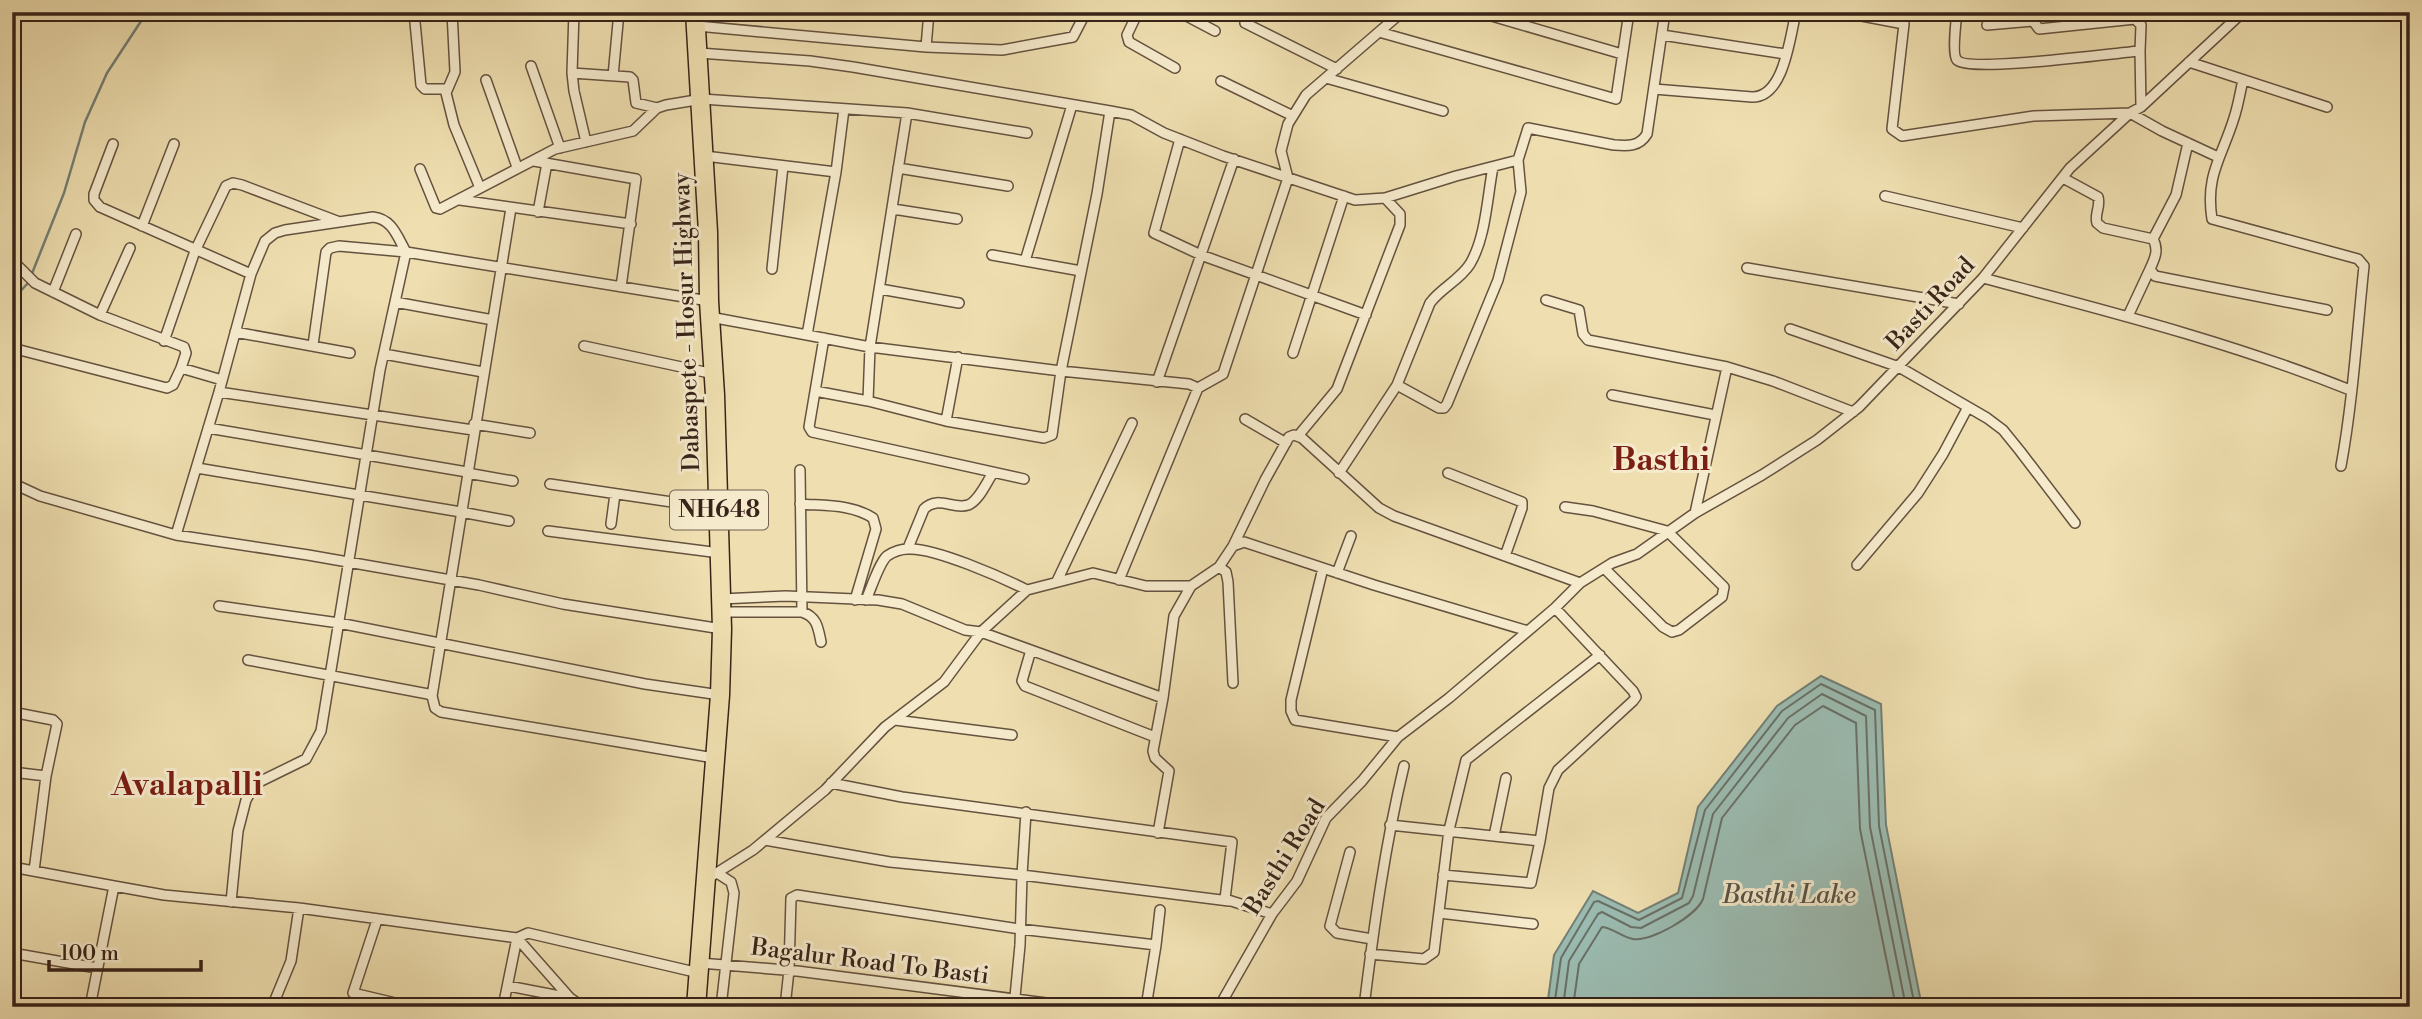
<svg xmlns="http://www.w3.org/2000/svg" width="2422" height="1019" viewBox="0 0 2422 1019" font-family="'Libre Bodoni',serif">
<rect width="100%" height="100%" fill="#efdfb0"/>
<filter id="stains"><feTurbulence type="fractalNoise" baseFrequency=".00286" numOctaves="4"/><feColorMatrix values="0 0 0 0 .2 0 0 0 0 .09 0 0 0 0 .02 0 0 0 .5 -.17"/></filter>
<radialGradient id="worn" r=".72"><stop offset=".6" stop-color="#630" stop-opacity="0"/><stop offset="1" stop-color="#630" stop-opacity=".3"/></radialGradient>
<path fill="#9bbcb2" stroke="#737f75" stroke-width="2" d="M1821,676L1881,704L1886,825L1922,1007H1547L1554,955L1593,891L1638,913L1678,893L1698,807L1777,706Z"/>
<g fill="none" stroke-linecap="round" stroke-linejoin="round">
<path stroke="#697066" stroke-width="2" d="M1554,1007L1561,958L1594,902L1598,901L1639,920L1682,898L1705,810L1782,711L1821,684L1875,710L1879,826L1915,1007
M1563,1007L1569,961L1598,914L1602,912L1631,927L1641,928L1689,903L1693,896L1713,814L1788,718L1822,694L1866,716L1870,827L1906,1007
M1573,1007L1579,964L1602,927C1613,928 1622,937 1633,939C1651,942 1696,916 1703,899L1722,818L1795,725L1823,706L1856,723L1860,829L1896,1007"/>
<path stroke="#737f75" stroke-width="2.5" d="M31,276L64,193L85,122L107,73L147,12
M12,300L29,282"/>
<g stroke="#65523f" stroke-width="12">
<path id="street" d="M414,12L421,85L425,89H447
M452,12L455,72L446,93L454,125L480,188
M574,12L572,73L574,91L586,142
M1138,12L1127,35L1129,42L1175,68
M1179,12L1215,31
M1478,12L1622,54
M1841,12L1904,24L1892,129L1902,136L2034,116L2130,113L2162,131L2218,157
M1957,12C1956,21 1952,55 1957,60C1969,73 2114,53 2140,51L2141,107
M1245,23L1337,69
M1987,25L2033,21L2039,29L2135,19L2141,25L2140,51
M697,26L926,47L1002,50L1073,37L1086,12
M1379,32L1616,99L1629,12
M1662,35L1785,54
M926,47L929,12
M699,53L810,61L853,67L1110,111L1097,194L1061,371L870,347L807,335L836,172L705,156
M2189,62L2327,107
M531,66L560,148
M572,73L630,77L633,80L636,103L657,108
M613,76L619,12
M1326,78L1443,111
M486,80L517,167
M2243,80C2240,93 2238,106 2234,118C2222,157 2205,175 2212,219L2358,259L2364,266C2357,333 2353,400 2341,466
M1221,81L1293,116
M1654,89L1752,97C1784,98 1790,37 1796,12
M1110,111L1131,115L1164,133L1223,156L1355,200L1385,198L1456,176L1518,160L1528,128L1614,145C1628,146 1639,147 1647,134L1665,12
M907,113L1027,133
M1180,139L1154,233L1201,255L1366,315
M113,144L94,194V200L100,207L251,274
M534,161L636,179L621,287
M898,168L1008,186
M420,169L436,208L440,209L555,149L633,131L657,108L666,105L702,99L907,113L870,347L868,401L946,421L1044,438L1052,435L1061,371L1189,384L1198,388
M836,172L844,109
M2063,178L2098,197C2101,207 2094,214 2097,223L2103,228L2153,239C2159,250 2155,258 2150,269L2155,276L2327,310
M1885,196L2023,228
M460,200L631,224
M893,209L957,219
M538,212L547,163
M142,226L174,144
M2153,239L2176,195L2188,143
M992,255L1081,271
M12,260L35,283L100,315L184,347L186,353L181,368L222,380
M1025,261L1072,105
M1747,268L1959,304
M772,269L783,166
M1983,278C2107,311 2231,342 2350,390
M880,289L959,303
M53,292L76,234
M1546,300L1579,310L1583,334L1588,340L1727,367L1773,381L1853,412
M395,302L493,320
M100,315L130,248
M2128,316L2150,269
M710,317L807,335
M1790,329L1899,367L1987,418L2003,430L2020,451L2075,523
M235,332L350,353
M824,338L809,427L812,432L1024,479
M164,341L195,251L226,186L233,183L242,185L337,221
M313,345L326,252L330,248L339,246L406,252
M584,346L714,374
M12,348L167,388L173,385L181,368
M1293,353L1344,196
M384,354L483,372
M1157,382L1234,159
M1397,385L1439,408H1444L1447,404L1498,280L1521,192L1518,160
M815,391L868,401
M219,392L473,430
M1612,395L1715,415
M1245,419L1286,443
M946,421L958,357
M474,424L530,433
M208,428L467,472
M1298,436L1337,389L1400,225V214L1385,198
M197,468L461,512
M800,470L802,612
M467,473L513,481
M1339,473L1397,385L1430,303C1441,288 1460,280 1470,264C1486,237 1487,198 1493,167
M1448,473L1522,502V508L1505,556
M12,483L40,496L176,535L308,555L479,585L563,604L722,629
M550,484L719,509
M800,504C826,506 851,504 873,518L876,529L855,600
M1565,507L1593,511L1667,531L1724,587L1722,597L1679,630L1672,632L1663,627L1604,568
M461,512L509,521
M1695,513L1727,367
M611,524L615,494
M548,531L720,553
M176,535L219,392L251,274L265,241L275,233L285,230L373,217C392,219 397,236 406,252
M1233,546L1265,480L1289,437L1294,435L1302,438L1379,508L1394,516L1580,583
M908,548L924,509C938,495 953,510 968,505C979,501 987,481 993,473
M1857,565L1918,493L1943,454L1968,407
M1219,567L1226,572L1228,582L1233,683
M1323,568L1291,700V711L1295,720L1398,737
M1337,573L1351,536
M1119,580L1198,388L1223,374L1288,178L1281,151L1288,124L1306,95L1402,12
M1057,581L1132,423
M721,599L786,596L878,600L902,604L965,630L981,632L1163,698L1174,616L1191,586L1219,567L1233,546L1244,542L1374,585L1528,631
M866,600C871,589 879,563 887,556C893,552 901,549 908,549C934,547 1003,578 1027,590
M219,606L339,623L645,684L720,695
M721,612H802C817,617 818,627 821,642
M1031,650L1022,681L1025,686L1155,737
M248,660L428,694L432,696L435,708L441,712L714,758
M432,696L511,208
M12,712L53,720L57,724L46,776L34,871
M895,720L1012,735
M12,772L46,776
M831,783L902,797L1232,842L1225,899L1272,914
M1390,825L1540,841L1549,788L1558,770L1633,701L1636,697L1633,691L1555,608
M1158,833L1169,771L1155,758L1153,751L1163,698
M1494,836L1506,778
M765,840L890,862L1022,875L1026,812
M1350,852L1330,926L1337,933L1372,939
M12,867L114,886L90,1007
M717,873L731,882L734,893L721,1007
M1443,875L1531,883L1540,841
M707,879L753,850L825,790L885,727L944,682L981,632L1027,590L1093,573L1146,586H1191
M114,886L164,895L299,908L517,938L570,998L583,1007
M231,902L238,831L246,800L255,784L306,759L321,731L380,370L406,252L709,301
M1439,913L1533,924
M377,920L353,993L412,1007
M1156,945L1160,910
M12,953L97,968
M1370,954L1424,959L1434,952L1449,830L1466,760L1600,655
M700,963L797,971L1077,1007
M508,986L570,998
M272,1007L291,961L299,908
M503,1007L517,938L528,933L699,973
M785,1007L789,970L791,898L797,895L1020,929L1156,945L1146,1007
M1014,1007L1020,945L1022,875L1229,901
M1219,1007L1272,914L1297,881L1326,818L1362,781L1398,737L1449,698L1555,608L1580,583L1612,563L1637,554L1695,513L1762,475L1817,440L1859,407L1983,278L2070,168L2130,113L2141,107L2243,12
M1364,1007C1374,926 1385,845 1404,766"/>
</g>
<g stroke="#372319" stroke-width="21">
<path id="highway" d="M695,12L708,232L709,301L715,395L722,629L720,695L696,1007"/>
</g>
<use href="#street" stroke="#f5eacc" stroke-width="9"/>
<use href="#highway" stroke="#efdfb0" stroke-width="18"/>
</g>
<g text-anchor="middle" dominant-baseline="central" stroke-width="6" stroke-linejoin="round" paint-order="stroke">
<rect fill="#f5eacc" stroke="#705f4f" stroke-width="2" x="670" y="490.5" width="98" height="39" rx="5"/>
<g font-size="23" font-weight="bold" fill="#372319">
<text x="719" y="510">NH648</text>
</g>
<g font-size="24" fill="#372319" stroke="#f5eacc">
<text transform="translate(1931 304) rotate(-47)">Basti Road</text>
<text transform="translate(687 322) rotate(-92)">Dabaspete - Hosur Highway</text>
<text transform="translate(1285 857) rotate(-58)">Basthi Road</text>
<text transform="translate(870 962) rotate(7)">Bagalur Road To Basti</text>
</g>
<g font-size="26" font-style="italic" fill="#555147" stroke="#f5eacc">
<text x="1789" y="895">Basthi Lake</text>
</g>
<g font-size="32" font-weight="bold" fill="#7a1f14" stroke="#f5eacc">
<text x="1661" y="460">Basthi</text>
<text x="187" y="785">Avalapalli</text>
</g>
</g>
<rect width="2422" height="1019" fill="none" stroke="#efdfb0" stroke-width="42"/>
<rect x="14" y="14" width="2394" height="991" fill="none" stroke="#372319" stroke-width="3.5"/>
<rect x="21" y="21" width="2380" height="977" fill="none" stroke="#372319" stroke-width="2"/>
<path d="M49 960v10h152v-10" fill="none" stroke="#372319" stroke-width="3.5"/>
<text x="60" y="960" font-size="21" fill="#372319" stroke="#f5eacc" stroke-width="5" paint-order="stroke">100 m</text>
<rect width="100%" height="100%" filter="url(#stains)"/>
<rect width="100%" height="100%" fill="url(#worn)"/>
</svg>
